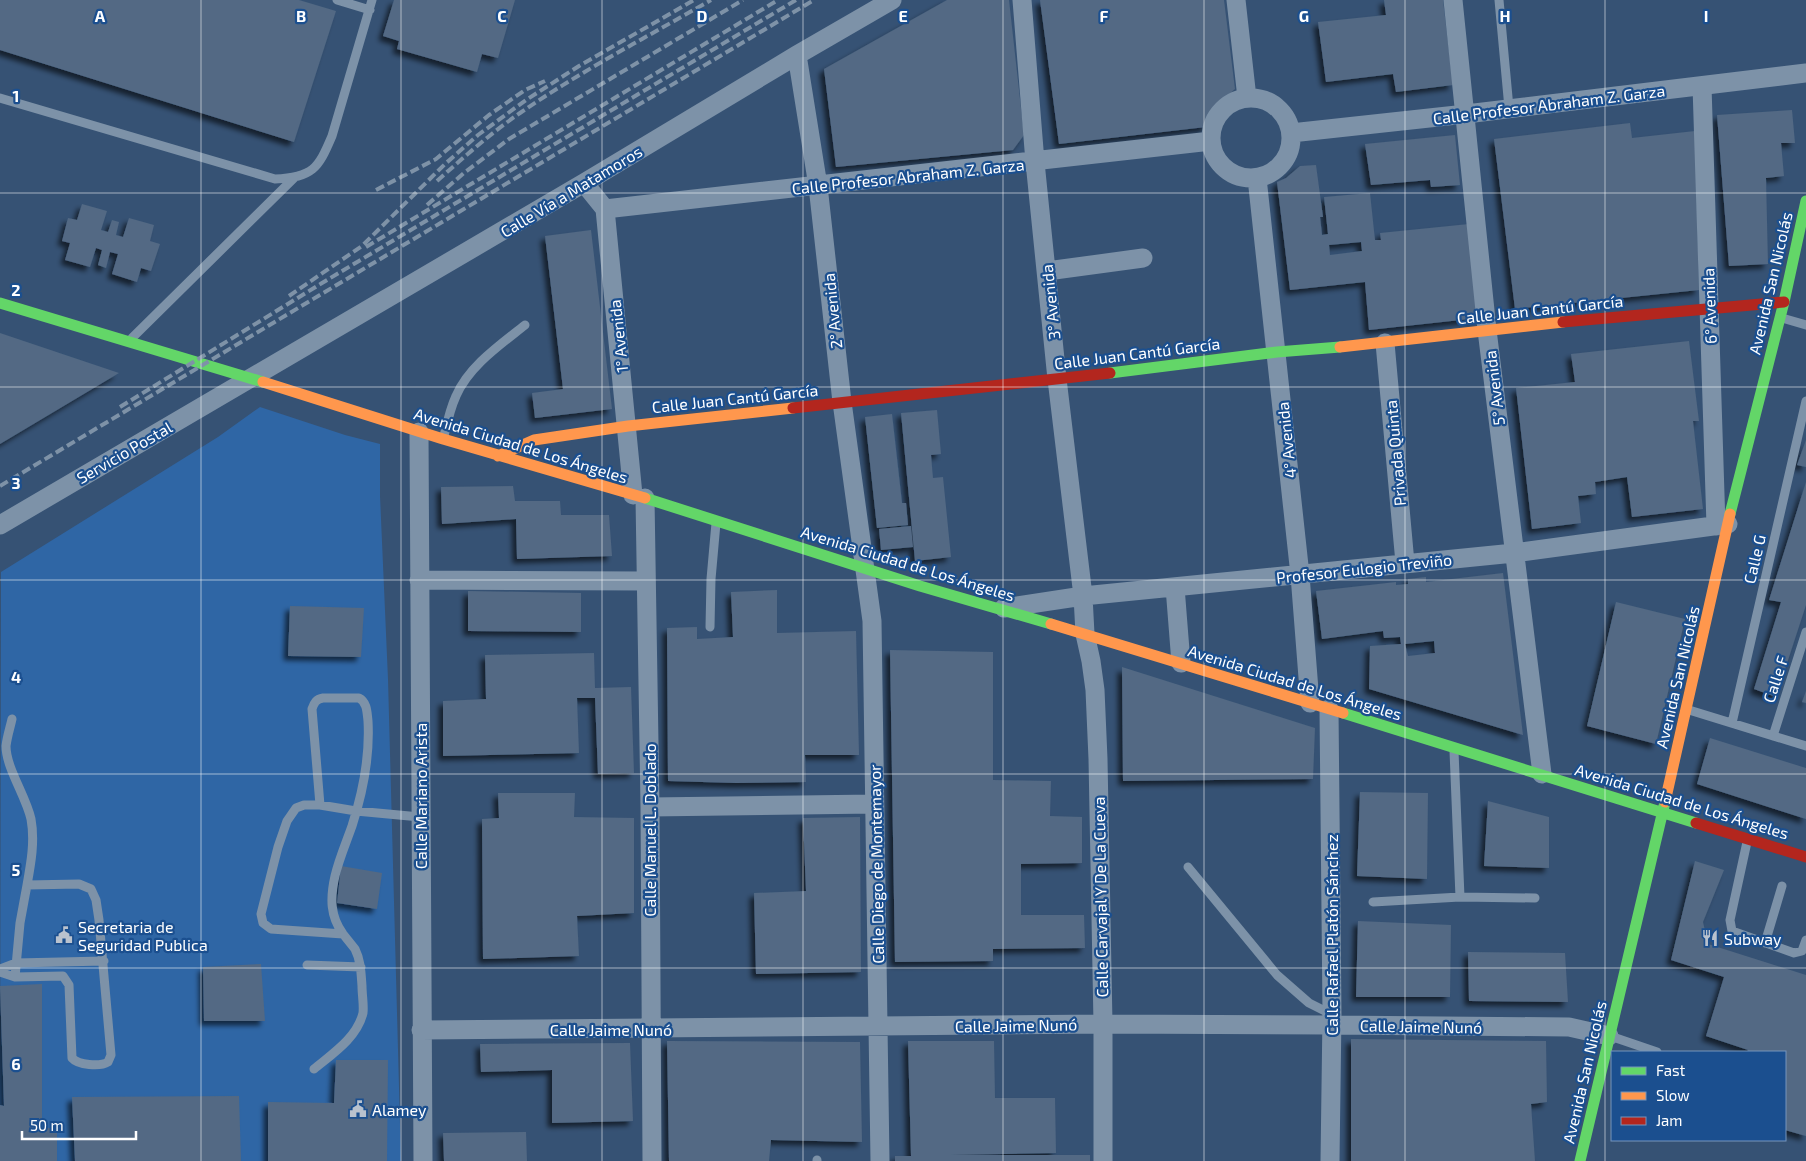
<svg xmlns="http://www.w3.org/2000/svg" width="1806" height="1161" viewBox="0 0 1806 1161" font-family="'Exo 2',sans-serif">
<defs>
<filter id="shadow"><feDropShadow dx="-4.5" dy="4.5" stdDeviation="2.5" flood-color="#0009"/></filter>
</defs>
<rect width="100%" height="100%" fill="#365274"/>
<path fill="#2f66a5" d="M260,407L345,435L380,444V496L388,679L401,1161H0L1,572L218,437Z"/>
<path fill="#526984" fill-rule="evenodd" filter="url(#shadow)" d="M0,0H299L336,11L294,142L0,50Z
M394,0H515L498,58L482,54L477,72L397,49L399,41L383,36Z
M947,0H1009L1024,135L1013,150L836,167L824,69Z
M1040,0H1224L1235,89L1220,102L1208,119L1206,127L1059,144Z
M1384,0H1443L1453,85L1396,92L1393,74L1326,82L1318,22L1386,15Z
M1792,110L1795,143H1781L1784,176L1766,178L1768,264L1729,266L1717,115Z
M1630,123L1632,138L1695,131L1699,290L1515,309L1494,139Z
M1455,135L1460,185L1431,187L1430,180L1371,185L1365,144Z
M1316,165L1323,217H1320L1322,235L1328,234L1324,197L1370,193L1375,240H1381L1380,233L1469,224L1479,318L1369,330L1365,282L1290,290L1277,182L1286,178L1300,166ZM1361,242L1362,251L1330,255L1329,245Z
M82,204L107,211L101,230L108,232L112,220L119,222L116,235L123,237L129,218L154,225L150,241L160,244L151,271L141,268L137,282L112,274L118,254L110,252L106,268L98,265L102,250L96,248L90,267L65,260L70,243L62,241L68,218L77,220Z
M591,230L612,409L535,418L532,393L563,389L545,236Z
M0,333L119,373L0,444Z
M1689,341L1699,421H1693L1703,509L1632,517L1627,477L1595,482L1596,494L1578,496L1581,523L1532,529L1516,388L1575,382L1571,354Z
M937,410L941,454L931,455L933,478L943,477L951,557L915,561L901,413Z
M892,414L902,503H906L908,525L877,528L865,417Z
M1806,440V467L1797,465Z
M1806,482V605L1776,697L1754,689L1781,602L1769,600Z
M513,486L515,501H560L561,515H609L612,556L517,559L516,519L442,524L441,487Z
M911,526L913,547L881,550L879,529Z
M1503,573L1523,735L1369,689L1370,646L1401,644L1400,637L1384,638L1383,631L1322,639L1316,591L1396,582V585L1408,584V579L1426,577V582ZM1434,641L1435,653L1408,656L1405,644Z
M777,590V633L856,631L859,755H805L806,782L736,783L668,781L667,628L697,627V639L733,637L731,592Z
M468,591L581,593V632L468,631Z
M1616,602L1685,619L1656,744L1587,726Z
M290,606L364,608L361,657L288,656Z
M890,650L993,652V780L1051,781L1050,816L1082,817V863L1021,864V915H1084L1085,948L993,949V961L895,962Z
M594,653L595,688L631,687L634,773L598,774L595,698H577L579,753L443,756V701L486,699L485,655Z
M1122,667L1315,728L1313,779L1123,781Z
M1806,691V703L1802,702Z
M1710,738L1806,768V819L1697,784Z
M1360,792L1428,793L1427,879L1357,876Z
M498,793H575L574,817L634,818V913L577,916L579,956L483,959L482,819L499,818Z
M1488,801L1549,817V868L1484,866Z
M860,817L861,972L756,974L754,893L806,891L803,818Z
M1695,861L1724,870L1703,922L1708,944L1806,975V1136L1785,1130V1052H1747L1748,1050L1706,1036L1724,977L1671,960Z
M341,866L382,873L377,909L337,903Z
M1358,921L1451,925L1450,997H1356Z
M1468,952L1565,953L1568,1002L1469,1001Z
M261,964L265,1021H204L203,967Z
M42,984V1127L57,1129V1161H0V1105L4,1106L0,986Z
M1351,1039L1546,1041L1547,1102L1531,1104L1535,1161H1351Z
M667,1041L860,1042L862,1142L771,1140L769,1161H669Z
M908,1041H994L995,1098H1055L1056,1153L951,1155H1090V1161H895V1156H911Z
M630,1043L633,1121L552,1123V1070L481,1072L480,1044Z
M336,1060H388L387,1161H268V1102L334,1103Z
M239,1096L241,1161H75L72,1097Z
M526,1132L527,1161H444L443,1133Z"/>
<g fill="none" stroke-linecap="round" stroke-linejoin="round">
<path stroke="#7d92a8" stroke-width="9" d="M337,0L370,10
M1499,0L1509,108
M0,98L275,179C313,177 318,169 332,136L372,0
M1782,318L1806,325
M132,338L294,178
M444,436C447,423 450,409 456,396C469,366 500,345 525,325
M710,627L711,579L716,523
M1689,710L1806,746
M12,719C10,728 7,737 6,746C6,768 26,796 31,819C35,841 31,863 27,885
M1732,723L1806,401
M1773,736L1806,632
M1747,842L1730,920L1732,931L1794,953L1802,951L1806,940
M1188,867L1277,975L1309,1003L1331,1014
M1460,897L1535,898
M1373,902L1460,897L1454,751
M343,934L271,929L263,923L261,914L278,847L287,821L296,808L304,805H320L356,811L420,817
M1765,943L1782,886
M307,965L361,967
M0,969L16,963L104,961
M0,972L15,977L63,976L69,985L72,1058C78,1065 100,1067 108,1062L111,1055L99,920L96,900L91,889L79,884L27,885L20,923L15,977
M1613,1037L1657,1052
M314,1069C332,1054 357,1038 363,1013C364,1005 362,995 362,986C361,973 361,961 355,949C351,944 347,939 343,934C330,916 330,898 335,876C339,859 346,843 352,826C363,792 370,757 368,721C367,712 367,702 359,698H323C316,699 314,703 312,709L320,805
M817,1160V1161"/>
<path stroke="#7d92a8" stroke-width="19" d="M1022,0L1035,162L1057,379L1083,596L1085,634L1091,661L1095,690L1098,759L1103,1024V1161
M1236,0L1247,98
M1453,0L1487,330L1542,774
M797,55L818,186L842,402L872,621L880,1161
M1702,86L1716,526
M1211 138a40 40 0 1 1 80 0a40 40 0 1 1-80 0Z
M1291,133L1466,114L1806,73
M1257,178L1300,575L1310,703
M584,183L605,209L633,495
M605,209L1211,141
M1047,271L1143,258
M1385,343L1405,563
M419,432L423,1161
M645,498L650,807L652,1161
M0,525L584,183L797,55L892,0
M419,580L646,581
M1175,587L1181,663
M1004,608L1083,596L1514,553L1728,524
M1329,709L1332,1014L1330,1161
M650,807L874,804
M421,1030L1103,1024L1332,1025L1569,1027L1609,1036"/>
<path stroke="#63d668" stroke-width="11" d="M0,303L263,382
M1110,373L1277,352L1340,347
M645,498L920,586L1051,624
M1730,514L1784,302L1806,201
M1343,713L1696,823
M1580,1161L1665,802"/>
<path stroke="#ff974d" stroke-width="11" d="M1340,347L1563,322
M263,382L443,439L645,498
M498,456L534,440L628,426L793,408
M1051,624L1343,713
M1665,802L1730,514"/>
<path stroke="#b3261e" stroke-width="11" d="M1563,322L1784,302
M793,408L1110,373
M1696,823L1806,857"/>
<path stroke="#7e92a7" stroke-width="4" stroke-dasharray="9 4" stroke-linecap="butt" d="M437,181C464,157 491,133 520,113C581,71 647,37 711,0
M376,190L436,159L489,115L525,90L545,81
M427,205L464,173L509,139L743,0
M366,247L778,0
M289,296L362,246L445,164L478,135L526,100L579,66L694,0
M120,407L322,283L796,0
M0,486L814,0"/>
</g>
<path fill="none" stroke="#fff" stroke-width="1" stroke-opacity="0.55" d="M201,0V1161M401,0V1161M602,0V1161M803,0V1161M1003,0V1161M1204,0V1161M1405,0V1161M1605,0V1161M0,193H1806M0,387H1806M0,580H1806M0,774H1806M0,968H1806"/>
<defs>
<g id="civic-bare" transform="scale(1.35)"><path d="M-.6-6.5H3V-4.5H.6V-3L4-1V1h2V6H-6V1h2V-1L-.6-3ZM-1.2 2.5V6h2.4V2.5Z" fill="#b9c2ce" stroke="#1b4f8f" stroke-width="2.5" paint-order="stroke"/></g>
<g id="restaurant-bare" transform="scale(1.35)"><path d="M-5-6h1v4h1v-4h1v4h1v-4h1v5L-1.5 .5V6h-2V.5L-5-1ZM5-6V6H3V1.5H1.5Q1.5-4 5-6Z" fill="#b9c2ce" stroke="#1b4f8f" stroke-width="2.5" paint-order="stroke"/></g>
</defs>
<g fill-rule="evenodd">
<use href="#civic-bare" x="64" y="935"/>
<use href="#restaurant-bare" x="1710" y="938"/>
<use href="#civic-bare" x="358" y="1109"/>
</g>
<g text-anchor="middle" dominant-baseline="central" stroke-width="4.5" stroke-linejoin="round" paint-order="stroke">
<g font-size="16" fill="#fff" stroke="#1b4f8f">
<text transform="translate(1549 104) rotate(-7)">Calle Profesor Abraham Z. Garza</text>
<text transform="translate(908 176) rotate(-6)">Calle Profesor Abraham Z. Garza</text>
<text transform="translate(571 191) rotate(-31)">Calle Vía a Matamoros</text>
<text transform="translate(1770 283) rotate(-77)">Avenida San Nicolás</text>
<text transform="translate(1050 302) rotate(-96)">3° Avenida</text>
<text transform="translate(1709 306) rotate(-92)">6° Avenida</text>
<text transform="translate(1540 309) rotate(-6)">Calle Juan Cantú García</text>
<text transform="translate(832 311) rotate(-96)">2° Avenida</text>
<text transform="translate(618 336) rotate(-96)">1° Avenida</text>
<text transform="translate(1137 353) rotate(-7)">Calle Juan Cantú García</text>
<text transform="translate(1494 388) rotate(-97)">5° Avenida</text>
<text transform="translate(735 398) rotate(-6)">Calle Juan Cantú García</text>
<text transform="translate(1286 440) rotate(-96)">4° Avenida</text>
<text transform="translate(521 445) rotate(17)">Avenida Ciudad de Los Ángeles</text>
<text transform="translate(124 452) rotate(-30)">Servicio Postal</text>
<text transform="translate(1395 453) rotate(-95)">Privada Quinta</text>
<text transform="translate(1754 559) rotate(-77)">Calle G</text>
<text transform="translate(908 563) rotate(17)">Avenida Ciudad de Los Ángeles</text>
<text transform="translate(1364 568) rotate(-6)">Profesor Eulogio Treviño</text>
<text transform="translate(1677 677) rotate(-77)">Avenida San Nicolás</text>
<text transform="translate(1775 679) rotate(-72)">Calle F</text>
<text transform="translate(1295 682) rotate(17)">Avenida Ciudad de Los Ángeles</text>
<text transform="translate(420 796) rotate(-90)">Calle Mariano Arista</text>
<text transform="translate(1682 801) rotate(17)">Avenida Ciudad de Los Ángeles</text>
<text transform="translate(649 830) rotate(-90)">Calle Manuel L. Doblado</text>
<text transform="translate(876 864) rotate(-91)">Calle Diego de Montemayor</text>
<text transform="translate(1100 897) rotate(-91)">Calle Carvajal Y De La Cueva</text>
<text transform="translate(1331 935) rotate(-90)">Calle Rafael Platón Sánchez</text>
<text transform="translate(1016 1025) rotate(-1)">Calle Jaime Nunó</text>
<text transform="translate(1421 1026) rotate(1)">Calle Jaime Nunó</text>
<text x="611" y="1029">Calle Jaime Nunó</text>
<text transform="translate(1584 1072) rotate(-77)">Avenida San Nicolás</text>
</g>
<g font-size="16" fill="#fff" stroke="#1b4f8f" text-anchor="start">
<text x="78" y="926">Secretaria de<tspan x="78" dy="18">Seguridad Publica</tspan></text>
<text x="1724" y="938">Subway</text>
<text x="372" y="1109">Alamey</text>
</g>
</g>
<g font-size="16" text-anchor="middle" font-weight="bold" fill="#fff" stroke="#1b4f8f" stroke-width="4.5" stroke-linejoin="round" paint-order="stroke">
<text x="100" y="22">A</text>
<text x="301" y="22">B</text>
<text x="502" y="22">C</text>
<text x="702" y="22">D</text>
<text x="903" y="22">E</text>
<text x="1104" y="22">F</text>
<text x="1304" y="22">G</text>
<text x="1505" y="22">H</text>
<text x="1706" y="22">I</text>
<text x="16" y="102">1</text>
<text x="16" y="296">2</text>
<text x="16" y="489">3</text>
<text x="16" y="683">4</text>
<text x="16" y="876">5</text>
<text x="16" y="1070">6</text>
</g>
<rect x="1611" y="1051" width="175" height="90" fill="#1b4f8f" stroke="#7695bc"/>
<rect x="1621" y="1067" width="25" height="8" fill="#63d668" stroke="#7695bc"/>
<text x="1656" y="1076" font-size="15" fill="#ffffff">Fast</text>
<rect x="1621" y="1092" width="25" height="8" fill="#ff974d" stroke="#7695bc"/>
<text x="1656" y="1101" font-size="15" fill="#ffffff">Slow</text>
<rect x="1621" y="1117" width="25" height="8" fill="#b3261e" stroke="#7695bc"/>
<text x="1656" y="1126" font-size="15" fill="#ffffff">Jam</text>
<path d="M22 1131v8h114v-8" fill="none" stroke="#ffffff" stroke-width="2.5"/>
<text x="30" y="1131" font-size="15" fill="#ffffff" stroke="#1b4f8f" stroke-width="4" paint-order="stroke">50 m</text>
</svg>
